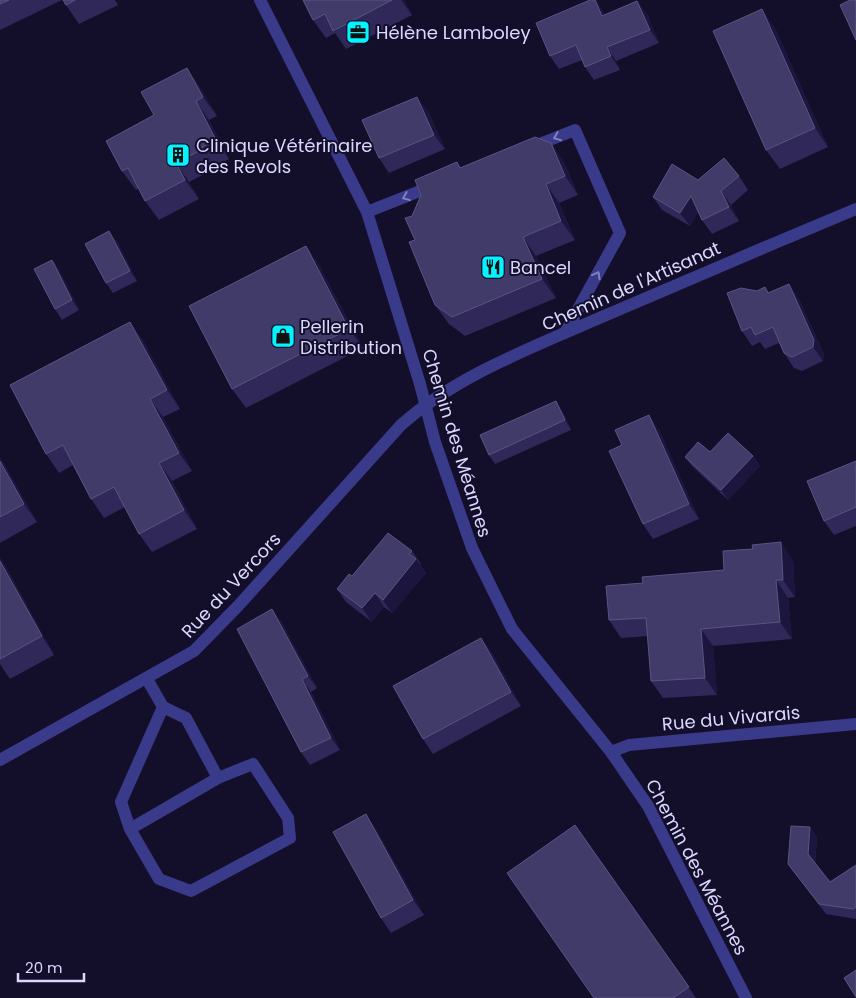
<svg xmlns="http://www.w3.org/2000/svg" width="856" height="998" viewBox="0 0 856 998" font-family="Poppins,sans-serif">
<rect width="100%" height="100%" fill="#130f2a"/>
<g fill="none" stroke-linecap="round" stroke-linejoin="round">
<path stroke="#393a8a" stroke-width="12" d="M260,0L367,212L420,384L435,442L472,548L512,629L611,752L648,806L746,998
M532,147L575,130L620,233L565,333
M367,212L435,185
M147,679L163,707L121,802L130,829L159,879L191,891L290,838L288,818L253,764L218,778L186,718L163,707
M611,752L629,745L856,724
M0,760L194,651L238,606L401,425C455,377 524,351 590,322C678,284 767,246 856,209
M130,829L218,778"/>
</g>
<path fill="#2f2859" d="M0,0H62L0,30Z
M63,0H115L118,5L79,24L66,5Z
M303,0H404L412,15L346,49L335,33L326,38L313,20Z
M590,0H596L605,15L637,1L647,14L659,43L616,61L620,70L594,80L585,67L582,60L559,69L550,56Z
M775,28L828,147L780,169L766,150Z
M200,87L217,116L209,120L229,159L215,166L216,168L189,182L199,199L159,220L145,201L139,188L136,190L122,171L154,115Z
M428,111L445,149L389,173L379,158Z
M551,143L564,162L578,195L559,203L575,240L536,256L556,298L465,336L449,324L435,305L415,240L412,216L457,162L461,168Z
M739,176L748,190L731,205L739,221L712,234L702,220L698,212L690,226L662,210L653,197L698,180Z
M117,241L137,281L113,293L106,283Z
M306,246L319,265L363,348L246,408L232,389Z
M52,260L59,270L79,310L62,320L55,309Z
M765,287L769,293L799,299L824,354L823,361L802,371L794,368L784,353L779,343L765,349L760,342L752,346L742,331L757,291Z
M143,340L180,409L163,417L192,471L172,481L197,529L152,552L139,534L125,507L104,518L91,499L73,465L59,473L46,454Z
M562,410L571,430L495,464L489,455Z
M659,430L699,519L653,539L643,524Z
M710,452L753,456L760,466L728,500L692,466L685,457Z
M0,457L37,522L0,543Z
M856,461V526L834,535L824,521Z
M412,551L421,564L420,565L426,573L392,613L384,607L372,622L346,602L337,589L352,576Z
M0,558L10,574L54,655L10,679L0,664Z
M793,560L795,597L788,598L792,639L713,646L717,695L663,698L651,681L648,636L621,638L609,620L643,583L724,570Z
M281,621L317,688L311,692L340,750L310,765L301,752Z
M481,638L492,653L521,706L433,754L423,739Z
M575,825L696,998H594Z
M810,827L817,837L815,864L830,882L856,865V919L826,914L788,864Z
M376,829L424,915L391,933L381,918Z"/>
<path fill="#1c163e" d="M401,0H404L412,15Z
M595,0L604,12L611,29L602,16Z
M637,1L647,14L659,43L650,30Z
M762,9L775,28L828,147L815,128Z
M607,47L616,61L620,70L611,56Z
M187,68L200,87L217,116L203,97Z
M417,97L428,111L445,149L434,135Z
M196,101L209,120L229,159L216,140Z
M551,143L564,162L578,195L565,176Z
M202,147L215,166L216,168L203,149Z
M176,163L189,182L199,199L185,180Z
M546,184L559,203L575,240L561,221Z
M721,191L731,205L739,221L729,207Z
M691,196L700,209L690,226L680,213Z
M109,231L117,241L137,281L130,271Z
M523,237L536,256L556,298L542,279Z
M306,246L319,265L363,348L349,329Z
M52,260L59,270L79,310L72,300Z
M789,284L799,299L824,354L823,361L813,347Z
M130,322L143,340L180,409L167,390Z
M150,399L163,417L192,471L179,453Z
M556,401L562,410L571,430L565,420Z
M649,415L659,430L699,519L689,504Z
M753,456L760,466L728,500L721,490Z
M0,457L37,522L24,504L0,461Z
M159,463L172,481L197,529L184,510Z
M781,542L793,560L795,597L783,580Z
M0,558L10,574L54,655L42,636L0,561Z
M416,559L426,573L392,613L383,600Z
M776,580L788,598L792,639L780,622Z
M375,593L384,607L372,622L362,608Z
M272,609L281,621L317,688L308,676Z
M701,629L713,646L717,695L705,678Z
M481,638L492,653L521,706L511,692Z
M302,679L311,692L340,750L331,738Z
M366,814L376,829L424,915L413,900Z
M810,827L817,837L815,865L808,854Z"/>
<path fill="#413b6a" stroke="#5a5482" d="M0,0H9L0,4Z
M63,0H75L66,5Z
M303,0H392L333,31L325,14L313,20Z
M590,0H595L602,16L637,1L650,30L607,47L611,56L585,67L576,45L550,56L536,23Z
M850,0H856V40L840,5Z
M762,9L815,128L766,150L713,31Z
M187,68L203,97L196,101L216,140L202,147L203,149L176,163L185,180L145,201L128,168L122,171L106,141L154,115L141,92Z
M417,97L434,135L379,158L362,120Z
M535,137L551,143L565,176L546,184L561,221L523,237L542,279L452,317L435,305L409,242L415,240L405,218L412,216L421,195L415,180L457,162L460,168Z
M724,158L739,176L721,191L729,207L702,220L691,196L680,213L653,197L672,164L698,180Z
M109,231L130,271L106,283L85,244Z
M306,246L349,329L232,389L189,306Z
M52,260L72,300L55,309L34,269Z
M789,284L814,340L813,347L792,357L784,353L773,327L755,335L751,327L742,331L727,293L741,288L757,291L765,287L768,293Z
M130,322L167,390L150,399L179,453L159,463L184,510L139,534L114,487L91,499L63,445L46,454L10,385Z
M556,401L565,420L489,455L480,435Z
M649,415L689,504L643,524L609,451L622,445L615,430Z
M728,433L753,456L721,490L685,457L698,442L710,452Z
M0,461L24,504L0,517Z
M856,461V507L824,521L807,481Z
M388,533L412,551L409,554L416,559L383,600L375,593L362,608L337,589L349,574L352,576Z
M781,542L783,580H776L780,622L701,629L705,678L651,681L646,618L609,620L606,586L643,583L642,577L724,570L723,551L753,549L752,545Z
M0,561L42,636L0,659Z
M272,609L308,676L302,679L331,738L301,752L237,629Z
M481,638L511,692L423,739L393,686Z
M366,814L413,900L381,918L333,832Z
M575,825L689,987L673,998H594L507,873Z
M791,826L810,827L808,854L830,882L856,865V907L853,909L819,904L788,864Z
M856,970V997L844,978Z"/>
<defs><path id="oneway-chevron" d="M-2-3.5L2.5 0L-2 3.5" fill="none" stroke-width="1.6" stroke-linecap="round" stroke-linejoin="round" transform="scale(1.25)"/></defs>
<g stroke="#8281bf">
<use href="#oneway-chevron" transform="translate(557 137) rotate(158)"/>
<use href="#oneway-chevron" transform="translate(406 197) rotate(158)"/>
<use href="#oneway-chevron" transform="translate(597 275) rotate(-61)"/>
</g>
<defs>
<g id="office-square" transform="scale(1.25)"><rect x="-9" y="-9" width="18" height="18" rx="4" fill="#04f3ff" stroke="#130f2a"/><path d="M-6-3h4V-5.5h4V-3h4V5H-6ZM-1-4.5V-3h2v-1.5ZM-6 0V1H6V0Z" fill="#111"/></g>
<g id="building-square" transform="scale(1.25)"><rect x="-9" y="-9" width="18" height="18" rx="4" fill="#04f3ff" stroke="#130f2a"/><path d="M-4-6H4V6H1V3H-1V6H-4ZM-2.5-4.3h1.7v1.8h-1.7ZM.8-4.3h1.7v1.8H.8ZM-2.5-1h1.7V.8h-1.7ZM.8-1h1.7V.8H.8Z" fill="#111"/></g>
<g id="restaurant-square" transform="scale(1.25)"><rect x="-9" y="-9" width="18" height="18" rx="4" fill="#04f3ff" stroke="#130f2a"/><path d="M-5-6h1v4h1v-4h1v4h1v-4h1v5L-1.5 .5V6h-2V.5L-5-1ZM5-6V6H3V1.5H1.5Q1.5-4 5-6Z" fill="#111"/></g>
<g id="shop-square" transform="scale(1.25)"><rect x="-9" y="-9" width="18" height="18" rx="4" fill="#04f3ff" stroke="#130f2a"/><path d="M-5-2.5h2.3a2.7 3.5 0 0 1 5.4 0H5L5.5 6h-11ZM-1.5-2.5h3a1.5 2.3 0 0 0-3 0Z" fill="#111"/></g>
</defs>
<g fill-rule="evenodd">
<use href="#office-square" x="358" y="32"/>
<use href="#building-square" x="178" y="155"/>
<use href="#restaurant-square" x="493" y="267"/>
<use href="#shop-square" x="283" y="336"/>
</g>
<g text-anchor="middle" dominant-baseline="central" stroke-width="4" stroke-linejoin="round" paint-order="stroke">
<g font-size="18" fill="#dbd8ff" stroke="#130f2a" text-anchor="start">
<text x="376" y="32">Hélène Lamboley</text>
<text x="196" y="145">Clinique Vétérinaire<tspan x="196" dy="21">des Revols</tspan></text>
<text x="510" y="267">Bancel</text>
<text x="300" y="326">Pellerin<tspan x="300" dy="21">Distribution</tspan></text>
</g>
<g font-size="18" fill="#dbd8ff" stroke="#130f2a">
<text transform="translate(631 286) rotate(-24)">Chemin de l'Artisanat</text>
<text transform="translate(457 443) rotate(73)">Chemin des Méannes</text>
<text transform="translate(231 585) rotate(-47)">Rue du Vercors</text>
<text transform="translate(731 718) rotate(-5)">Rue du Vivarais</text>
<text transform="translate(697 867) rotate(62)">Chemin des Méannes</text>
</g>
</g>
<path d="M18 973v8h66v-8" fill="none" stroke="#dbd8ff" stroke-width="2.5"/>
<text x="25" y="973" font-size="15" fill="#dbd8ff" stroke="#130f2a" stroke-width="4" paint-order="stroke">20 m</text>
</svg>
